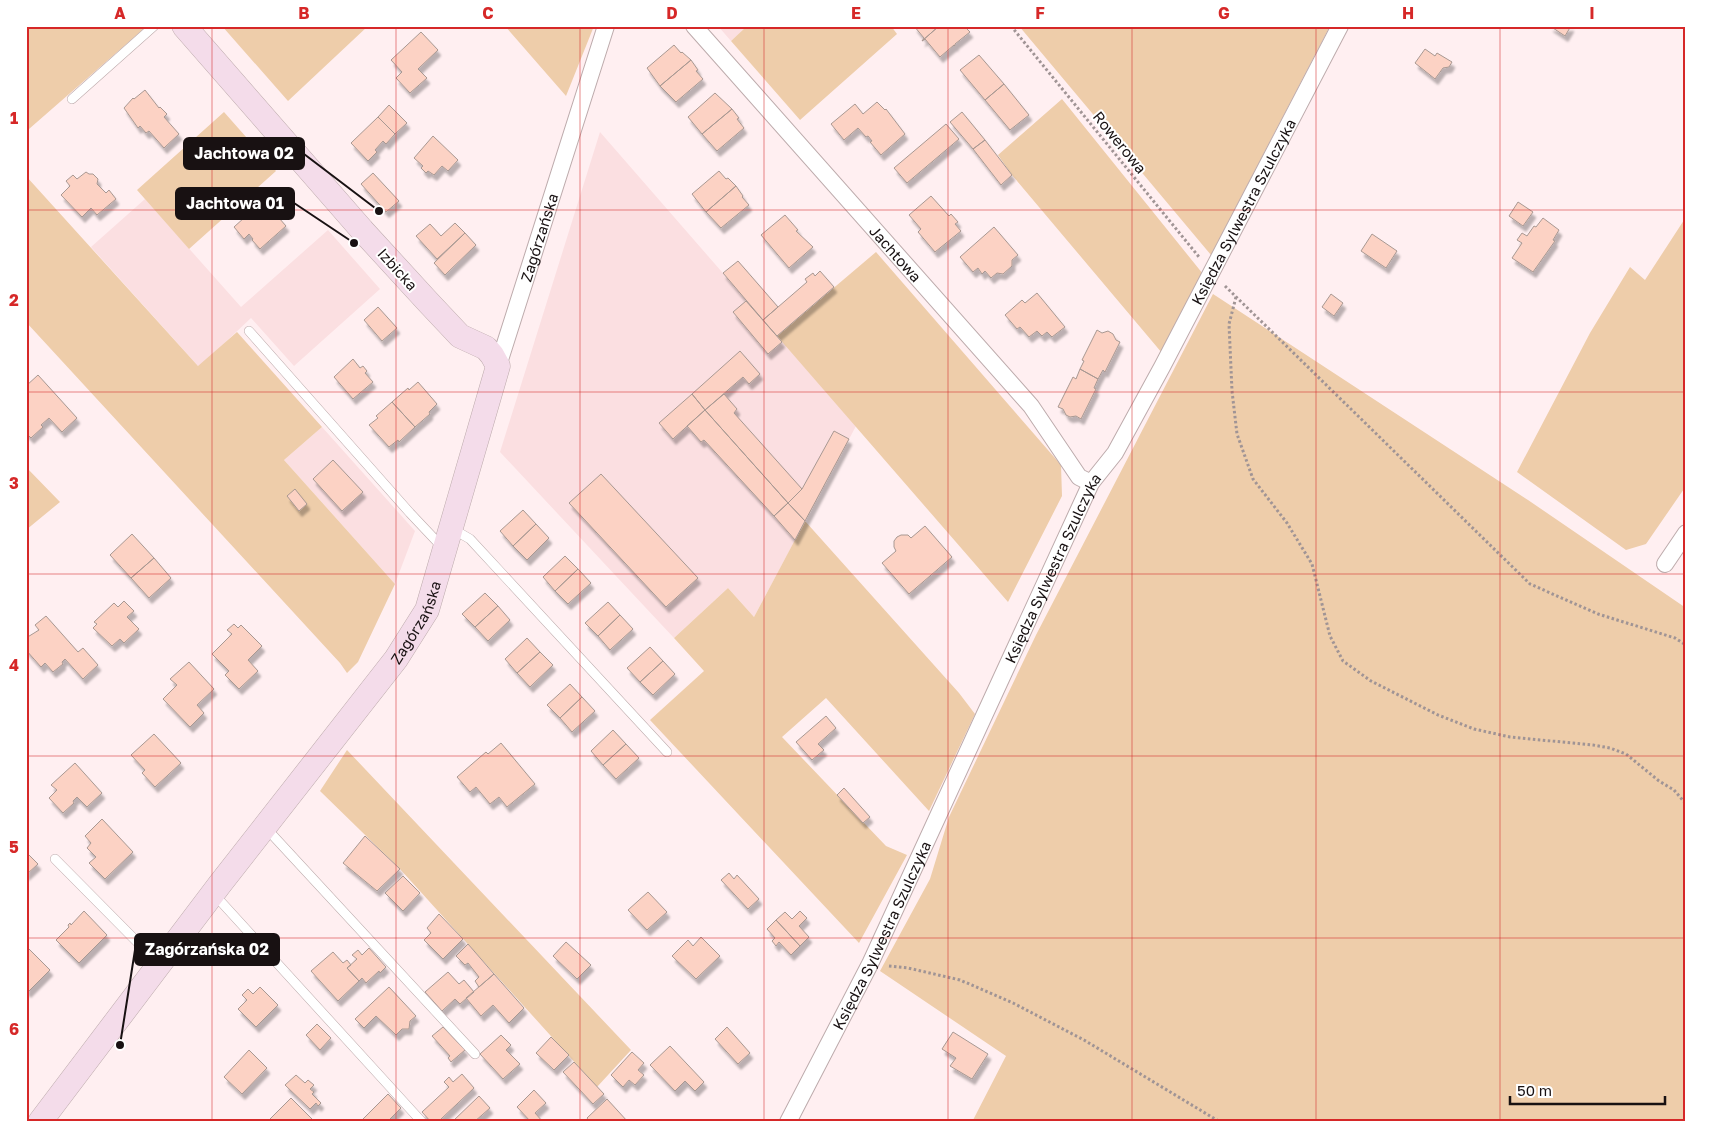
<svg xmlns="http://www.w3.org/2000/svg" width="1712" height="1148" viewBox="0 0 1712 1148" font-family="'Golos Text',sans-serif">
<defs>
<filter id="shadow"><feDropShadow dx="3" dy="5.5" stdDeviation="1" flood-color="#0004"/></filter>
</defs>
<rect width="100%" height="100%" fill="#ffeff1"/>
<path fill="#fbdfe1" d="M718,26H747L731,41Z
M600,132L856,426L754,617L728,588L674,638L500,452Z
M145,199L241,307L328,230L380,289L294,366L251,318L199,367L91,247Z
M322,427L415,531L395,584L284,460Z"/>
<path fill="#eecdaa" d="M26,26H147L29,129L26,130Z
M222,26H368L288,101Z
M505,26H594L566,96Z
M747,26H891L897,34L800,120L731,41Z
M1019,26H1330L1211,255Z
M1062,99L1203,274L1162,353L1012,175L998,155Z
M224,112L276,171L189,249L137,190Z
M26,176L198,366L237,332L322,427L284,460L395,584L358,662L347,673L340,663L26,322Z
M1686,217V486L1646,544L1626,550L1517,472L1590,333L1630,267L1645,280Z
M876,252L1061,465L1062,496L1008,602L777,336Z
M1213,294L1528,500L1686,608V1122H972L1006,1056L880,971L930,879L949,817L1036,635Z
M26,467L60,502L26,530Z
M805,521L959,693L975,714L929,811L826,698L782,737L886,846L907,855L859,943L650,720L704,671L674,638L728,588L754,617Z
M347,750L631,1050L597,1087L400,869L320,791Z"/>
<path fill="#fcd2c4" stroke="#a89892" filter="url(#shadow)" d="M914,26H939L922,41L924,38Z
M939,26H964L970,32L955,44V46L954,45L940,57L925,39L922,41Z
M1550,26H1571L1565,36Z
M421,32L438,50L418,69L427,78L410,93L396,78L402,72L391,60Z
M674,45L681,53L682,52L691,60L660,86L647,68Z
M1425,49L1435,56L1437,53L1452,62L1449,67L1443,68L1435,79L1415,63Z
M979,55L1004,84L985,100L960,70Z
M691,60L698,70L696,71L703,79L676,102L660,86Z
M1004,84L1029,115L1010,130L985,100Z
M145,90L159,108L160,107L167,114L164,117L179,134L164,148L149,131L146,133L140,126L138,128L124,108L133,98L134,99Z
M715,93L732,109L702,134L688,117Z
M877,102L885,110L886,109L905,134L881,155L870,142L872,141L868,136L866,137L858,128L844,140L831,124L855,104L863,114Z
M389,105L407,123L395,134L378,117Z
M732,109L739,118L737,119L744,128L717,151L702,134Z
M962,112L985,140L973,149L950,122Z
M378,117L395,134L386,144L383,141L375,150L377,152L368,161L351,143Z
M946,124L959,139L907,183L894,168Z
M433,136L458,160L448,171L442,166L434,175L428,171L426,173L421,168L423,166L414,158Z
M985,140L1012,175L1001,185L973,149Z
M719,171L726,179L728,178L736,186L706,212L692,194Z
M86,172L89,174H93L98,179L97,184L106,193L109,190L116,199L97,215L91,208L82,217L61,195L70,186L66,181L73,175L77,179Z
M373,173L399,201L386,212L361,184Z
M736,186L743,196L742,197L749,205L721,228L706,212Z
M931,196L949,216L951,214L958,222L955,224L961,231L935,252L918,232L921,229L909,215Z
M266,198L274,208L272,210L286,226L260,249L252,240L253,239L249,234L244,239L234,227Z
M1518,202L1533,212L1523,226L1509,216Z
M785,215L798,230L796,231L813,247L789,268L761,235Z
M1543,218L1559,230L1553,240L1555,241L1533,272L1512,258L1522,243L1517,240L1522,233L1527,236L1534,226L1536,227Z
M455,223L465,233L437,259L416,236L430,224L441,236Z
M994,227L1018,255L1012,260V266L1003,274L997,273L991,278L985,271L982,274L978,268L973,272L960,257Z
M465,233L476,245L445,275L434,263Z
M1372,234L1397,251L1386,268L1361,251Z
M738,261L778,307L763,320L723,273Z
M820,271L834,287L777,336L763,320L807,282L805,279L813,273L815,276Z
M1037,293L1065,327L1052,337L1047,332L1042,336L1037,331L1029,337L1020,327L1017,329L1005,315L1022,300L1025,303Z
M1331,294L1343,303L1334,316L1322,307Z
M746,301L782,342L768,354L733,312Z
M378,307L397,328L382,341L364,320Z
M1097,330L1102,333L1108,331L1113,334L1116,340L1120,342L1105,372L1103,370L1098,379L1080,369L1084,361L1082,360Z
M740,351L760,374L749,384L743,377L705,410L692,394Z
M353,359L360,368L363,366L367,371L365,373L373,382L353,399L334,377Z
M1080,369L1098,379L1094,388L1096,389L1081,419L1076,416L1070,417L1066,415L1063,409L1058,407L1073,377L1076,379Z
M38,375L77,418L62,432L49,418L41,425L43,427L31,438L26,433V386Z
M418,382L437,404L429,412L430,414L415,427L392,402L408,388L409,390Z
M692,394L705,410L673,439L659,423Z
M724,394L737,409L734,413L802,489L788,503L705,410Z
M392,402L415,427L399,442L398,440L389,447L369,425L378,418L376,416Z
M705,410L788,503L774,516L704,440L701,442L687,426Z
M834,431L849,439L805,521L788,503L802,489Z
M333,460L363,492L342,511L313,479Z
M601,474L698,578L666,607L569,503Z
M295,489L307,504L299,511L287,496Z
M788,503L805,521L795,540L774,516Z
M523,510L536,524L513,546L500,531Z
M536,524L549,538L527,560L513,546Z
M925,526L952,557L909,594L882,563L896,551L894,547V541L897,537L901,535H908L911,538Z
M132,534L154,558L131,578L110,555Z
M565,556L578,569L555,591L543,577Z
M154,558L171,578L149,598L131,578Z
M578,569L591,583L568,604L555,591Z
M485,593L498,606L475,627L462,614Z
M124,601L134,611L127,617L139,629L124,643L120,639L112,646L93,628L97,624L94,622L114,603L118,607Z
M608,602L620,615L598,636L585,623Z
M498,606L510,620L488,641L475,627Z
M620,615L633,629L610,650L598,636Z
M46,616L78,652L83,648L98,665L83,679L65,659L62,662L63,664L53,672L45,663L41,667L26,650V638L39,630L35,625Z
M234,624L238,628L241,625L262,646L248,660L258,671L239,689L225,675L229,671L212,654L232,634L227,630Z
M527,638L540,652L517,673L505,659Z
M650,647L663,661L640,682L627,668Z
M540,652L553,665L530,687L517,673Z
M663,661L675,674L653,695L640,682Z
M189,662L214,689L197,705L204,713L190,727L163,699L177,685L170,679Z
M570,684L582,697L560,718L547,705Z
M582,697L595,711L572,732L560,718Z
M826,716L836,728L818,744L824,750L812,760L796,742Z
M613,730L626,744L603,765L591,751Z
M154,734L181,763L155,787L142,773L145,770L131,755Z
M501,743L535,784L507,807L499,797L490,804L476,787L470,792L457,777L486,752L488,754Z
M626,744L639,758L616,779L603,765Z
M75,763L102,793L87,807L77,797L73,801L74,803L63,813L49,798L57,790L51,785Z
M844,788L870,817L863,823L837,795Z
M102,819L133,852L105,879L89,863L96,857L87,848L91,843L85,836Z
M365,836L400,869L377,891L343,863Z
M26,852L38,864L26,875Z
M729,873L734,879L737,875L759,899L748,909L721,880Z
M403,876L420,893L403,911L385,893Z
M648,892L667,912L647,930L628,910Z
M84,911L107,935L79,963L56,940L69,927L68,925L70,923L71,925Z
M800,911L807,918L799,926L809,937L800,946L776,920L785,912L792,919Z
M439,914L463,939L443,959L424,940L431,933L427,928Z
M776,920L800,946L791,955L779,942L776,946L772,941L775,938L767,929Z
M701,937L720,956L696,979L672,956L688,940L693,946Z
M566,942L591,965L577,979L553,956Z
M468,944L494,974L479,987L475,981L479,977L468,963L465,965L456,956Z
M26,946L50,970L28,992L26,990Z
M369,948L386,967L380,973L379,971L366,983L362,978L359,981L347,968L357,959L352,955L358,950L362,955Z
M333,952L343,963L347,960L351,965L347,968L359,981L338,1001L311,971Z
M448,972L459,984L464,980L474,992L460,1004L455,999L442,1011L425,992Z
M494,974L524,1008L509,1023L493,1005L481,1016L466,998Z
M260,987L278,1005L256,1027L238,1009L247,1000L242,995L248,989L253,994Z
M389,987L416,1016L410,1021L409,1029H402L396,1035L376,1016L364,1028L355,1019Z
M317,1024L331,1038L320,1050L306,1035Z
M443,1027L465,1050L451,1062L448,1058L450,1056L432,1036Z
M727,1027L750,1053L738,1064L715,1039Z
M953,1032L988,1054L972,1079L950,1066L956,1058L942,1049Z
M501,1035L511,1045L506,1050L520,1064L503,1079L480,1054Z
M551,1037L569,1055L554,1070L536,1053Z
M670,1046L704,1082L695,1091L685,1081L675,1091L650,1065Z
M249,1050L267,1068L242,1094L224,1077Z
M632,1052L644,1063L638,1070L644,1075L635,1085L629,1080L623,1087L611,1075Z
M574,1062L604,1094L593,1104L563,1072Z
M462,1074L474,1088L441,1119L443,1122H431L422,1112L449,1087L444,1082L449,1077L453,1082Z
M296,1075L305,1083L308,1080L314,1085L310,1089L314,1092L312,1094L321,1103L318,1106L316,1103L310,1109L285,1085Z
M534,1090L546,1103L535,1113L543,1122H531L517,1107Z
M388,1094L401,1108L387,1122H360Z
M479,1096L490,1108L474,1122H452Z
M291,1098L315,1122H267Z
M607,1099L628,1122H590L587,1118Z"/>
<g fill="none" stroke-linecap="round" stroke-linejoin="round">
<g stroke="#bdabac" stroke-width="10">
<path id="lane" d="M72,99L154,26
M249,331L410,513L443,548
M451,528L470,539L667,752
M266,828L475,1054
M55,859L158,963
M213,893L422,1122"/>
</g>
<g stroke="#bdabac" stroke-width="18">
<g id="street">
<path id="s1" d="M694,26L1031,406L1079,477L1091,483"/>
<path id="s2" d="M498,366L606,26"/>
<path d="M1665,564L1686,533"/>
<path id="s3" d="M788,1122L870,964L1091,483L1115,453L1162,367L1340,26"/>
</g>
</g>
<g stroke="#bdabac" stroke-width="25">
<g id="secondary">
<path id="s4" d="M40,1122L220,884L396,659L427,610L498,366L492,355L486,348L460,336L428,302L362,230L184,26"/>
</g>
</g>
<path stroke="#a09495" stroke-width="3" stroke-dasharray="2.5 2.5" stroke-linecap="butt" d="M1011,26L1199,257
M1225,286L1530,584L1598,614L1675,638L1686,645
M1236,297L1229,324L1232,391L1237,434L1253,479L1287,523L1312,564L1330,636L1343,661L1371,681L1438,715L1474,729L1510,737L1593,745L1610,748L1626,754L1659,781L1674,790L1686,804
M889,966L908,968L960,980L1013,1003L1084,1040L1220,1122"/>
<use href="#lane" stroke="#fff" stroke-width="9"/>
<use href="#street" stroke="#fff" stroke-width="16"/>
<use href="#secondary" stroke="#f4dcea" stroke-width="24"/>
</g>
<path fill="none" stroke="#d62828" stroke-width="1" stroke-opacity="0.55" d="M212,26V1122M396,26V1122M580,26V1122M764,26V1122M948,26V1122M1132,26V1122M1316,26V1122M1500,26V1122M26,210H1686M26,392H1686M26,574H1686M26,756H1686M26,938H1686"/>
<g text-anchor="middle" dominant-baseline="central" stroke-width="4" stroke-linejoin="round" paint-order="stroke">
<g font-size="15" fill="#181112" stroke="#fff">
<text transform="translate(1120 142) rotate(51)">Rowerowa</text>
<text stroke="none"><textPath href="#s3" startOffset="1019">Księdza Sylwestra Szulczyka</textPath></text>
<text stroke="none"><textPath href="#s2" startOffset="135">Zagórzańska</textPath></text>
<text stroke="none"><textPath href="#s1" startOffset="304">Jachtowa</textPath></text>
<text transform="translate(398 269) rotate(48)">Izbicka</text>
<text stroke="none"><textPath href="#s3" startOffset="614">Księdza Sylwestra Szulczyka</textPath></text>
<text stroke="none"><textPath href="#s4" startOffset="626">Zagórzańska</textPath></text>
<text stroke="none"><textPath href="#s3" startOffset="209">Księdza Sylwestra Szulczyka</textPath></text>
</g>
</g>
<path fill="none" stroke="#181112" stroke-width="2" d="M379 211L304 154M354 243L294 203M120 1045L135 950"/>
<g fill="#181112" stroke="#fff" stroke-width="2">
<circle cx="379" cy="211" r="5"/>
<circle cx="354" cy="243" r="5"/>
<circle cx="120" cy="1045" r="5"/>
</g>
<g fill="#181112" stroke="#181112" stroke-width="2">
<rect x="184" y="138" width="120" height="31" rx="5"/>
<rect x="176" y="188" width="118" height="31" rx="5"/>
<rect x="135" y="934" width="144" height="31" rx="5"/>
</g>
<g font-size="16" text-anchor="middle" font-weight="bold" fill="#fff">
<text x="244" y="159">Jachtowa 02</text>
<text x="235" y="209">Jachtowa 01</text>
<text x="207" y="955">Zagórzańska 02</text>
</g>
<rect width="1712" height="1148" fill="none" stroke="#ffffff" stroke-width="55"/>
<path d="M1510 1096v8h155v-8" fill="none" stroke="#181112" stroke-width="2.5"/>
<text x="1517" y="1096" font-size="15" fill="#181112" stroke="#ffffff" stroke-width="4" paint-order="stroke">50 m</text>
<rect x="28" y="28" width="1656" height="1092" fill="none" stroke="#d62828" stroke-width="2"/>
<g font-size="16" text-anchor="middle" font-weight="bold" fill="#d62828">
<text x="120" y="19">A</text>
<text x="304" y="19">B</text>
<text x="488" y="19">C</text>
<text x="672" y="19">D</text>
<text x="856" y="19">E</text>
<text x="1040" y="19">F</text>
<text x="1224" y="19">G</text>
<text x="1408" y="19">H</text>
<text x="1592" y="19">I</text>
<text x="14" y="124">1</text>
<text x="14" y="306">2</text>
<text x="14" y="489">3</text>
<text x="14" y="671">4</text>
<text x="14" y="853">5</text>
<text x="14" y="1035">6</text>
</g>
</svg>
